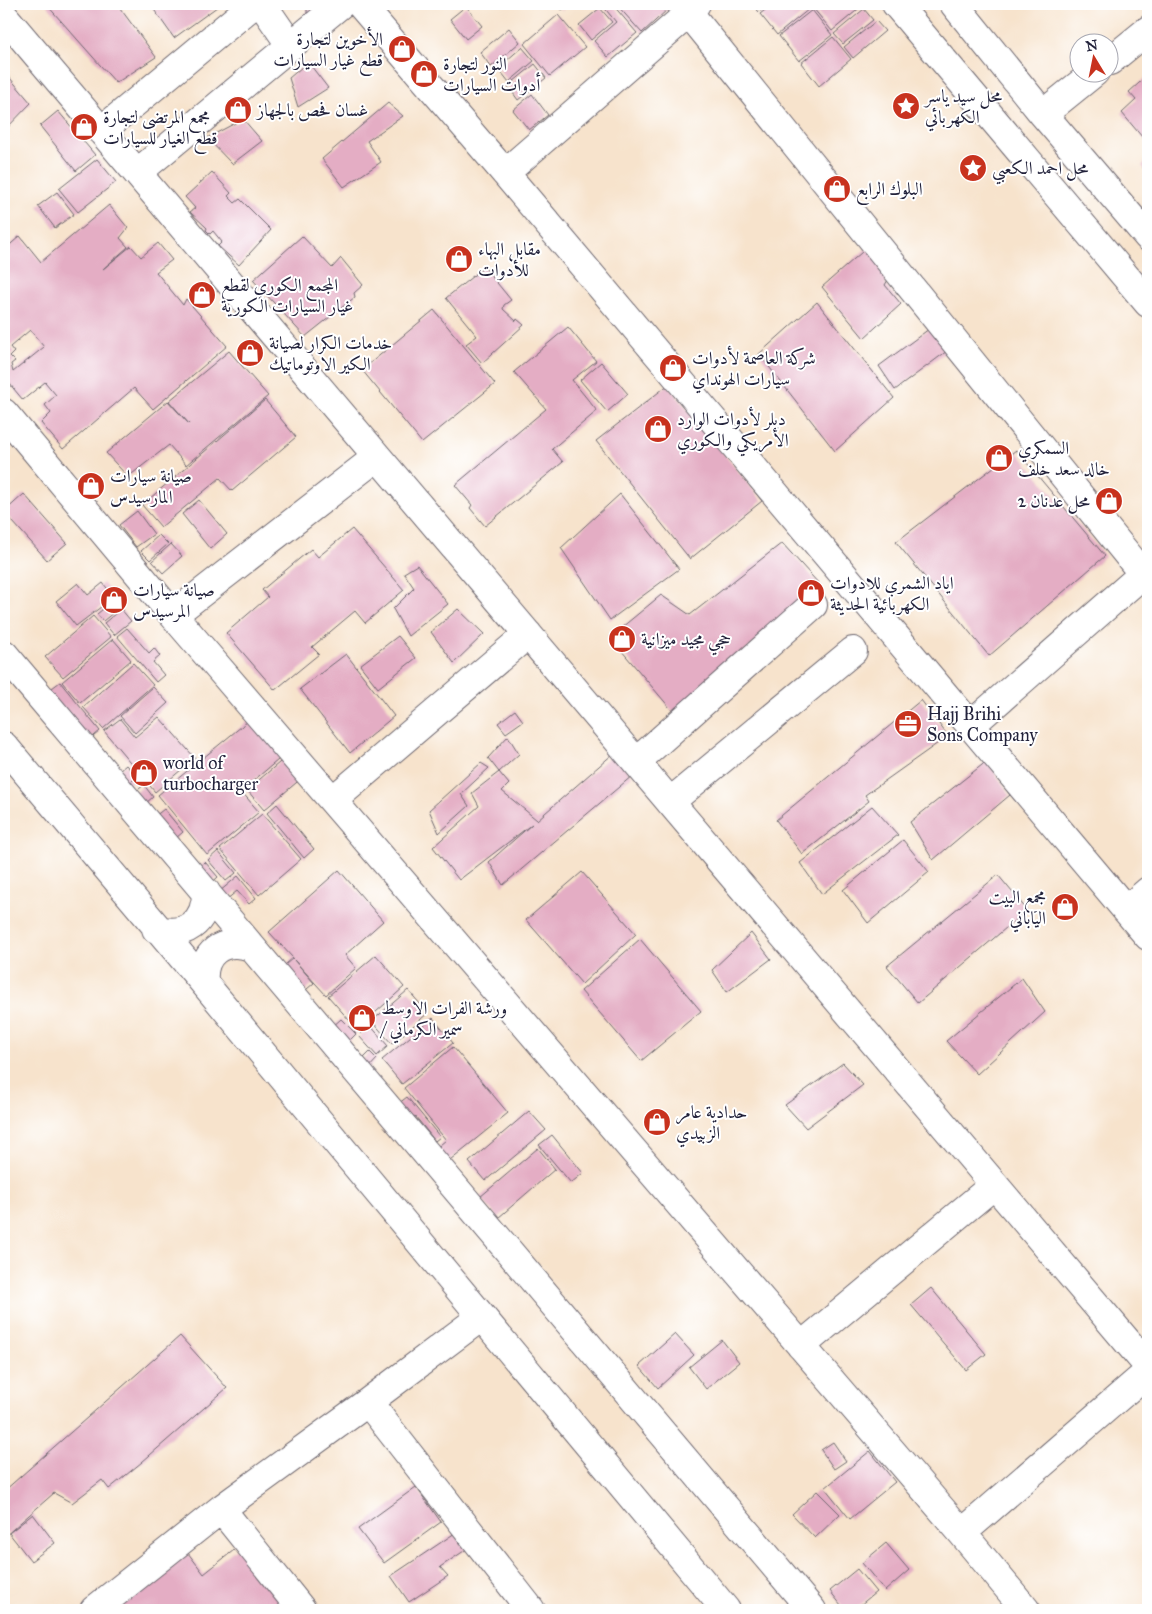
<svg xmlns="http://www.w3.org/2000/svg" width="1152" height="1614" viewBox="0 0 1152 1614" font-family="'IM FELL Great Primer',Amiri,serif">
<rect width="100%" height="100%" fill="#fff"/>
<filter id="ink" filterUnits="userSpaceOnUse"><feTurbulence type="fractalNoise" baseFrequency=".02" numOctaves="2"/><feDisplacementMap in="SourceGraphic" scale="10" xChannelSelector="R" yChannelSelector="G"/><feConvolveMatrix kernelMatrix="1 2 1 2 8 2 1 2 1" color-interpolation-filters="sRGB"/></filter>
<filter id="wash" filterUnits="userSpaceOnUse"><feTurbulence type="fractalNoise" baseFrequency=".0096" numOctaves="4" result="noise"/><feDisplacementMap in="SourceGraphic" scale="20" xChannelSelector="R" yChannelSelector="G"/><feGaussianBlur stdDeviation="1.12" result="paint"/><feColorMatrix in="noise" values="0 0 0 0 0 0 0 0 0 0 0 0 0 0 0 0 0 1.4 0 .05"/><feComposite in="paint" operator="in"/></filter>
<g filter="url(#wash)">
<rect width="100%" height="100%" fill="#f7e3cc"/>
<g id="blocks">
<path fill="#e4adc4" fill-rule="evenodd" d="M46,4H117L156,57L116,83Z
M150,4H221L174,38Z
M310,4H327L307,21V6Z
M556,4H569L562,10Z
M603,4H612L637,33L608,57L594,41L616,22L602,5Z
M616,4H664L668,9L642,33Z
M752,4H769L759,12Z
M773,4H805L809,9L777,35L760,14Z
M819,4H860L862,6L832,31L813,8Z
M466,6L482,26L466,39L450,19Z
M600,8L612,22L591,40L579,25Z
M864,9L873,20L843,44L834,34Z
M812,10L832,35L799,61L779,36Z
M558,15L585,47L550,76L524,44Z
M876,21L885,31L853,58L844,47Z
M509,28L520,42L491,67L480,52Z
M833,37L851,59L819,86L801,63Z
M522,47L534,61L509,82L498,68Z
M308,62L328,88L298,107L289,78Z
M535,64L546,78L518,100L508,86Z
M4,71L31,103L4,131Z
M1148,75V144L1122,113L1136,100L1129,92Z
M532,94L548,115L529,130L513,110Z
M388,103L403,116L367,141L381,162L344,187L322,159Z
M58,111L95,155L76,171L40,126Z
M243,119L262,141L232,164L207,138Z
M97,159L116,182L78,212L59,189Z
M1148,160V173L1142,166Z
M212,172L231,193L228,196L235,203L240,199L271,230L239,265L218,246L222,242L213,231L210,234L206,230L207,228L190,212L195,208L185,197Z
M57,192L74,214L55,228L38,206Z
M109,205L128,228L120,238L128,247L103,269L131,246L141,257L158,243L172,260L156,272L183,305L186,299L227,346L153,409L134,388L63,449L41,423L51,413L45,405L56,395L45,382L23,400L4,377V250L20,236L41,262ZM30,330L44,347L13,372L11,364L15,361L10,356L14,352L10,347Z
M302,236L332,268L341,258L363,285L354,293L355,297L305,337L253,280Z
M870,245L892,273L885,285L901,304L864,338L822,287Z
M484,267L511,300L504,305L503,309L516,321L517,319L524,325L482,363L466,344L477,336L446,298Z
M817,302L894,398L835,451L759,354Z
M434,310L495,384L422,443L362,370Z
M933,326L951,348L895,390L879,366Z
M568,327L596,361L572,380L597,411L552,449L563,462L485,526L470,508L472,505L455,485L546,409L514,372Z
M229,351L268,396L186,465L169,445L128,477L106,453L168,401L189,424L169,401Z
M601,362L628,394L607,412L580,380Z
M668,385L762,501L690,559L596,441Z
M265,400L296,437L232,491L220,478L161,527L142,505Z
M1016,450L1105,556L989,656L896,542Z
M24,494L67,543L47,560L4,512Z
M620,494L679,569L610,620L561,548Z
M199,500L227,534L210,549L182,514Z
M137,511L154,534L136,547L119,525Z
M352,529L404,590L365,623L355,611L312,647L319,654L275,690L226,633L268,597L262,590L311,549L318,557Z
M159,535L168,544L150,560L141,551Z
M782,543L820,585L675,714L610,637L661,595L690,615Z
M171,544L182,556L163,573L152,561Z
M417,565L448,604L408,636L393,609L414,588L404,573Z
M78,583L88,595L103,583L114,597L76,626L56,601Z
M108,605L114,612L103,621L97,614Z
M121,609L131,621L114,635L104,623Z
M458,609L484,634L454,663L431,632Z
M93,616L111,637L63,677L45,657Z
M127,628L149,653L154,648L160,656L153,662L164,675L156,682L117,636Z
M398,636L416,658L378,688L360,665Z
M113,639L131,660L80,703L62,682Z
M346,654L394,716L350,753L300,689Z
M133,663L153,685L103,729L83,707Z
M60,682L100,731L88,741L44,694Z
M153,687L168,703L135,733L120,716Z
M921,700L948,736L865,795L869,801L802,854L776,820Z
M515,710L523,721L506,733L498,723Z
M159,717L195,758L155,792L104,731L120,719L135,737Z
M253,717L284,755L241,791L259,812L207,855L158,795Z
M508,736L519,754L499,772L488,758Z
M614,753L632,776L503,885L489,862L532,824L459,880L433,847L479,806L472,793L499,772L509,784L502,791L537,820Z
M286,757L303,777L264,810L247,790Z
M987,761L1010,795L933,860L910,822Z
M481,763L489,768L461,794L469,806L439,833L429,810Z
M126,765L137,777L123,788L113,776Z
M144,785L153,797L139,809L129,797Z
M277,804L314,849L304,858L267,813Z
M872,806L898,835L822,894L800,863Z
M164,809L183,832L169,844L149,821Z
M262,814L301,859L259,895L220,849Z
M903,840L929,872L868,923L843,890Z
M218,851L236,873L226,881L208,860Z
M205,862L218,877L207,887L194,872Z
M339,870L383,921L345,955L356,968L326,995L294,960L314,983L300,995L278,971L293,958L269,932Z
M582,872L636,934L582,984L526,920Z
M998,875L1027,910L918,1003L887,966Z
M238,876L256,898L249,904L237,891L226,900L219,892Z
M751,933L771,959L727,992L712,970Z
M640,939L701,1011L641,1061L581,991Z
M376,955L404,987L357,1029L328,996Z
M1022,978L1045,1012L977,1074L946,1041Z
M408,990L428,1013L392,1044L372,1021Z
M433,1018L453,1043L402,1084L382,1060Z
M341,1019L356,1034L347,1043L332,1027Z
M370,1025L388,1046L377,1056L359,1036Z
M453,1047L508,1113L445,1164L434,1150L446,1140L404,1088Z
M370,1052L377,1059L367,1070L360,1062Z
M843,1063L863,1085L806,1128L785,1105Z
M407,1097L440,1137L435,1141L415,1116L407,1122L394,1107Z
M529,1111L546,1130L485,1181L469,1162Z
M552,1135L583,1173L571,1183L539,1145Z
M538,1148L555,1169L498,1218L480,1197Z
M931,1288L986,1354L966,1370L911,1305Z
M675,1334L694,1355L658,1388L639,1366Z
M180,1336L227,1388L142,1462L109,1489L102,1480L72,1503L54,1493L4,1537V1491Z
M722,1340L739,1362L706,1389L689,1367Z
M833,1442L846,1461L834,1469L821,1450Z
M870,1451L895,1482L850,1519L825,1488Z
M416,1487L441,1522L384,1563L358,1529Z
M817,1491L840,1514L815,1538L792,1514Z
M33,1514L55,1543L31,1561L9,1533Z
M455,1533L467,1549L440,1567L448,1576L409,1602L391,1576Z
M244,1542L290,1599L281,1607L283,1610H116L188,1553L204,1574Z
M886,1543L909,1570L885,1591L862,1563Z
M857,1569L876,1592L854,1610H845L830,1591Z"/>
</g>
</g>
<g filter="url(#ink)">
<use href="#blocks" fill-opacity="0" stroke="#6d666e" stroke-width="1"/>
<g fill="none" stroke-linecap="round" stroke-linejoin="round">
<g stroke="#6d666e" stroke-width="30">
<path id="minor" d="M262,4L291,46
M360,4L505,173L1148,936
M896,4L1148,303
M954,4L1043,114L1148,237
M689,13L1148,580
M4,16L1148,1366
M1110,61L1148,30
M1043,114L1095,72
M101,131L254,4
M137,173L341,4
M505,173L689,13L696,4
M4,413L173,615L377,457
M173,615L962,1533L1026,1610
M4,654L812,1610
M971,725L1143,574
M4,746L204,983L726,1610
M636,762L813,605
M333,800L528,634
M670,802L853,651
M1126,910L1148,891
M156,929C185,938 206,923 206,892
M204,983C201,953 223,937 251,947
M801,1346L994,1185
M368,1402L531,1610
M221,1509L302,1610
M962,1533L1148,1372
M94,1610L221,1509L368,1402L481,1317"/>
</g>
<use href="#minor" stroke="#fff" stroke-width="28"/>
</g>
</g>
<defs>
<g id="shop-disc" transform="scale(1.4375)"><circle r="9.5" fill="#c8321e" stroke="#fff"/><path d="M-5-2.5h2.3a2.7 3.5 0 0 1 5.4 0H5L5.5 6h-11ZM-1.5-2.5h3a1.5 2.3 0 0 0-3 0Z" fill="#fff"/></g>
<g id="sight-disc" transform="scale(1.4375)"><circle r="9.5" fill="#c8321e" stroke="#fff"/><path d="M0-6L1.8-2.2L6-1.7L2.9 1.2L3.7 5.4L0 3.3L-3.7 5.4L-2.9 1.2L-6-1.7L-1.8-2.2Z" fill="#fff"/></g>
<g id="office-disc" transform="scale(1.4375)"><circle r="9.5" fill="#c8321e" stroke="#fff"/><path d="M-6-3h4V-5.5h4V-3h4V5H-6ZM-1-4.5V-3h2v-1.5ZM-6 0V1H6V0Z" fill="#fff"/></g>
</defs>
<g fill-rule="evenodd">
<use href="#shop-disc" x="402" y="49"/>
<use href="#shop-disc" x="424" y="74"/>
<use href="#sight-disc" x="906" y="106"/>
<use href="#shop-disc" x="238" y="110"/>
<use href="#shop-disc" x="84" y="127"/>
<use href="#sight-disc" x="973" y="168"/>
<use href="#shop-disc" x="837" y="189"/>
<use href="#shop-disc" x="459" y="259"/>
<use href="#shop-disc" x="202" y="295"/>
<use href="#shop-disc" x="250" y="353"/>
<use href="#shop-disc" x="673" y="368"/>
<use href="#shop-disc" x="658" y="429"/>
<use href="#shop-disc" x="999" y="458"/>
<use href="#shop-disc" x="91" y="486"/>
<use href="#shop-disc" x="1109" y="501"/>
<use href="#shop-disc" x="811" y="593"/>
<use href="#shop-disc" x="114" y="600"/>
<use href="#shop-disc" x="622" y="639"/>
<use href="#office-disc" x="908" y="724"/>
<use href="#shop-disc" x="144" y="773"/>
<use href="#shop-disc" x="1065" y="907"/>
<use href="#shop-disc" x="362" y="1018"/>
<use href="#shop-disc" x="657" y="1122"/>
</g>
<g text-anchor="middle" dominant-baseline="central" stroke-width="4" stroke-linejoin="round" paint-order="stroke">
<g font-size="18" fill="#22223b" stroke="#fff" text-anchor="start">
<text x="383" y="39" text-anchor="end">الأخوين لتجارة<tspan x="383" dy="21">قطع غيار السيارات</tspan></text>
<text x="443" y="64">النور لتجارة<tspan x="443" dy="21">أدوات السيارات</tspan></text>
<text x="925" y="96">محل سيد ياسر<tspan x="925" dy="21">الكهربائي</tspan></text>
<text x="257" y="110">غسان فحص بالجهاز</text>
<text x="103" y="117">مجمع المرتضى لتجارة<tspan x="103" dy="21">قطع الغيار للسيارات</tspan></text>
<text x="992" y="168">محل احمد الكعبي</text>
<text x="856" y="189">البلوك الرابع</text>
<text x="478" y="249">مقابل البهاء<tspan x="478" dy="21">للأدوات</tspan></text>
<text x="221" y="285">المجمع الكوري لقطع<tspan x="221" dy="21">غيار السيارات الكورية</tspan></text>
<text x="269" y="343">خدمات الكرار لصيانة<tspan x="269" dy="21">الكير الاوتوماتيك</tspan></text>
<text x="692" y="358">شركة العاصمة لأدوات<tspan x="692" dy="21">سيارات الهونداي</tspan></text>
<text x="677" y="419">ديلر لأدوات الوارد<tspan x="677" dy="21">الأمريكي والكوري</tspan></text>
<text x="1018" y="448">السمكري<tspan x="1018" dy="21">خالد سعد خلف</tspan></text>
<text x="110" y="476">صيانة سيارات<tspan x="110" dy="21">المارسيدس</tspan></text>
<text x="1090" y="501" text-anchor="end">محل عدنان 2</text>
<text x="830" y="583">اياد الشمري للادوات<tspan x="830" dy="21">الكهربائية الحديثة</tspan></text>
<text x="133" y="590">صيانة سيارات<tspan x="133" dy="21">المرسيدس</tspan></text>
<text x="641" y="639">حجي مجيد ميزانية</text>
<text x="927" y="714">Hajj Brihi<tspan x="927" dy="21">Sons Company</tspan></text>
<text x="163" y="763">world of<tspan x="163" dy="21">turbocharger</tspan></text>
<text x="1046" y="897" text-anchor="end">مجمع البيت<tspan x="1046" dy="21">الياباني</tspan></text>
<text x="381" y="1008">ورشة الفرات الاوسط<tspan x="381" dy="21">/ سمير الكرماني</tspan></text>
<text x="676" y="1112">حدادية عامر<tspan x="676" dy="21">الزبيدي</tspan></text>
</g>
</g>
<rect width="1152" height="1614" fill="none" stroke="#fff" stroke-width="20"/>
<g transform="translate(1094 58) rotate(350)"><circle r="24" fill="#ffffff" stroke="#a7a7b1"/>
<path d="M0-4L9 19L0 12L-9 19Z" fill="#c8321e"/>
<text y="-8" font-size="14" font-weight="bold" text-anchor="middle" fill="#22223b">N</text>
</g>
</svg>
